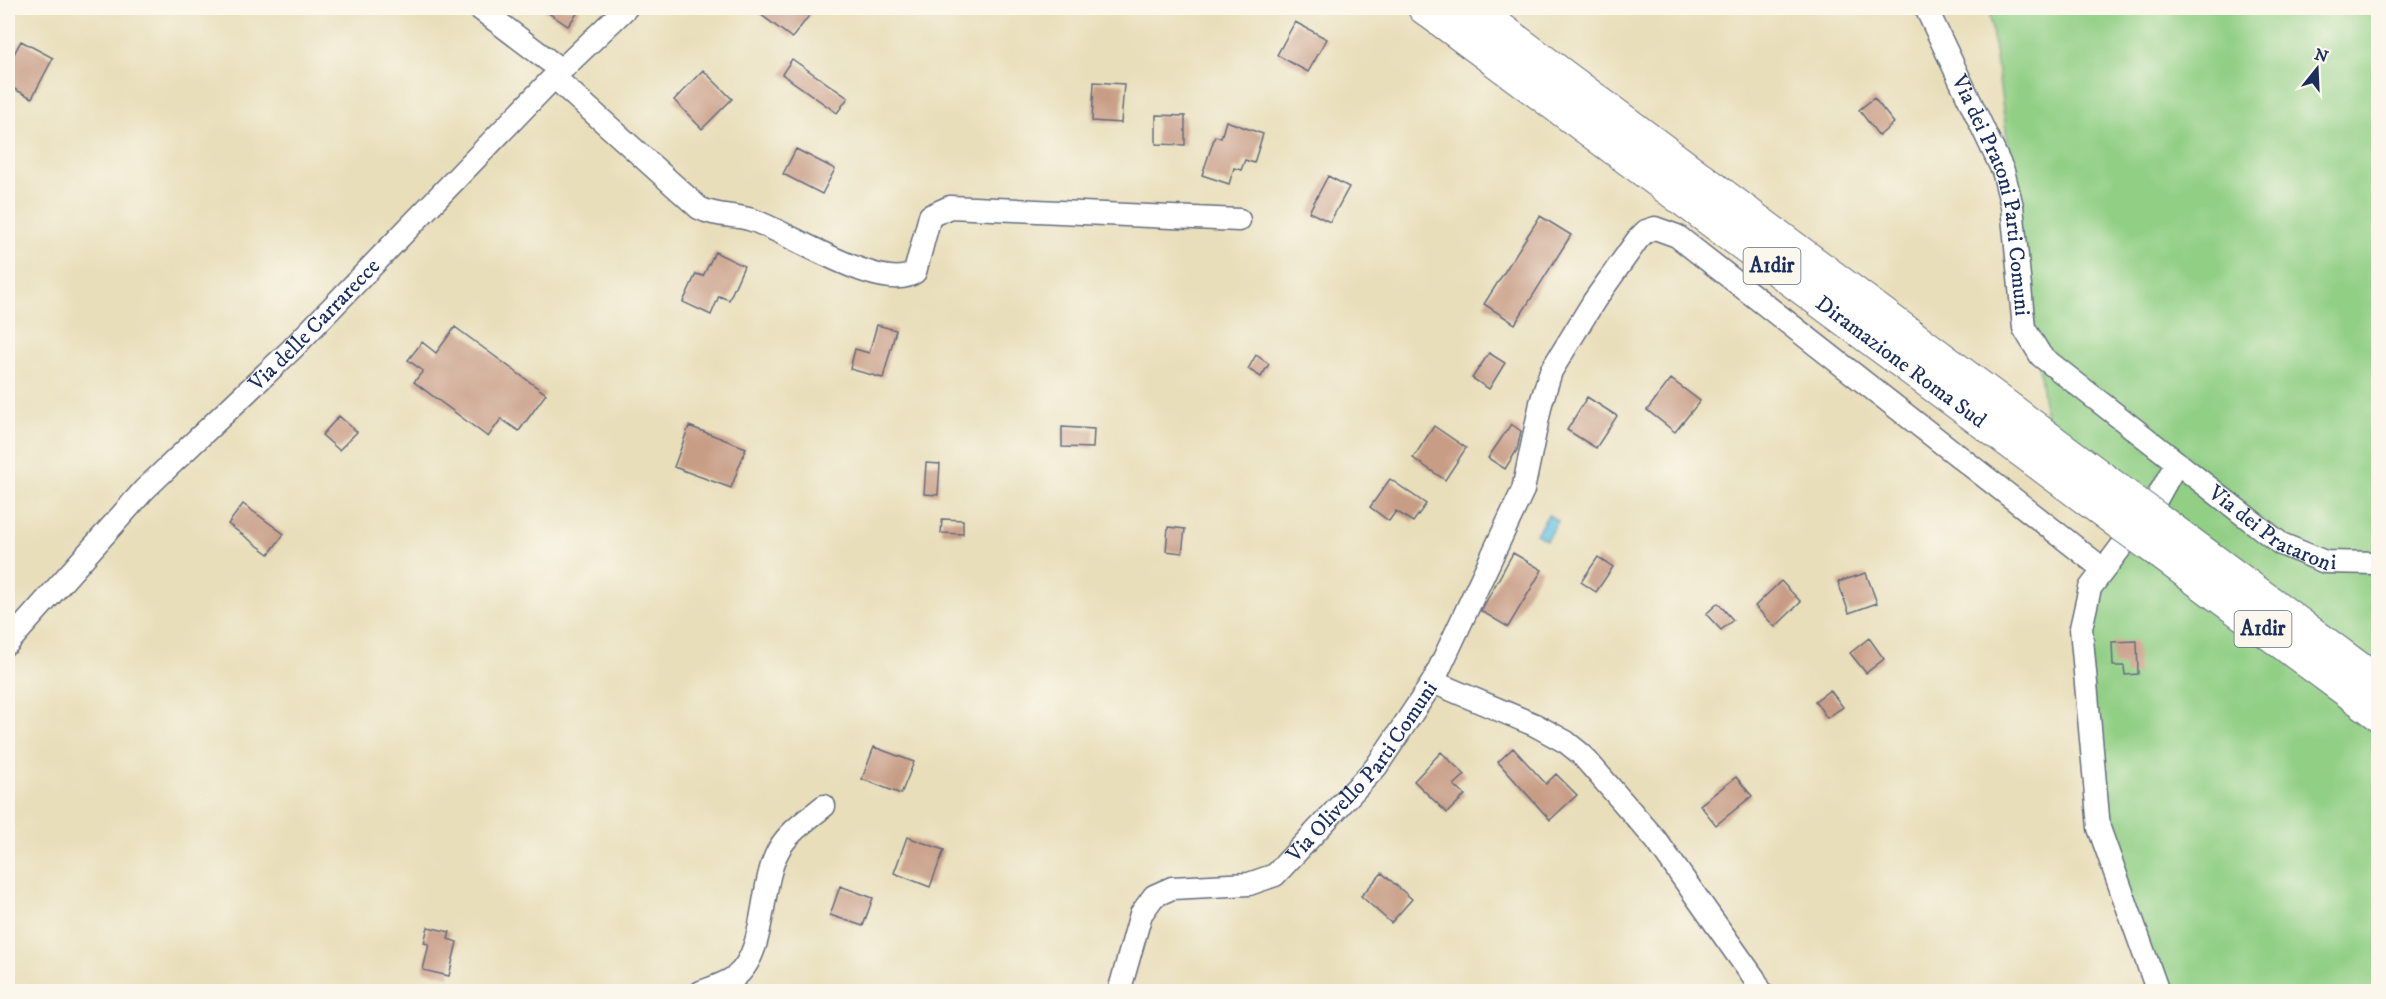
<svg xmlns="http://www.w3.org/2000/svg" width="2386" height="999" viewBox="0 0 2386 999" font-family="'IM FELL DW Pica',serif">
<rect width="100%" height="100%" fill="#fbf7ec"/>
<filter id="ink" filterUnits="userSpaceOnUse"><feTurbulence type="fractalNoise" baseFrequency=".0167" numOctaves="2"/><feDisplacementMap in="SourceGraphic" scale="12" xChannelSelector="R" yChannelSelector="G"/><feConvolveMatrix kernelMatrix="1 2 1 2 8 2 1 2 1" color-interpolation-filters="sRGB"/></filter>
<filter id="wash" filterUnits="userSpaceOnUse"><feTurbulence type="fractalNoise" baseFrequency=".008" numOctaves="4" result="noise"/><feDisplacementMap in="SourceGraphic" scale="24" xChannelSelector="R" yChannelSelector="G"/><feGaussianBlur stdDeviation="1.35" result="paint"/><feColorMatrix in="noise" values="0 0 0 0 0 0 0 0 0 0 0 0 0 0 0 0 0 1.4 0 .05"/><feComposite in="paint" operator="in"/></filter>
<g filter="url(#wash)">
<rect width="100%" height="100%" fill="#e8deba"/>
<path fill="#91cf85" stroke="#567f72" stroke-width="1.5" d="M1989,8H2378V991H2158L2108,858L2081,637L2120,524L2054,475Z"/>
<path fill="#63c5e1" stroke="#3f7aa0" stroke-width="1.5" d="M1548,515L1558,521L1546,540L1536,534Z"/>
<g id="blocks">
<path fill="#c89d86" d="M541,8H581L568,26Z
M752,8H815L792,38Z
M1295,22L1327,39L1308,72L1277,55Z
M21,41L53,58L32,98L8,86V65Z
M792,59L848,98L837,113L782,74Z
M703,70L732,99L702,129L674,100Z
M1094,82L1124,84L1121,123L1092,121Z
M1874,98L1894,123L1879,136L1859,110Z
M1156,115L1185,116V145L1156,144Z
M1226,121L1263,134L1254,163L1245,160L1241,170L1234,168L1229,184L1202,175L1215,136L1221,138Z
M796,149L835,169L822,194L783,174Z
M1328,176L1349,187L1330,222L1309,212Z
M1540,216L1571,235L1515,324L1484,304Z
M715,252L744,266L729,300L719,296L711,315L683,302L696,274L703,276Z
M877,325L896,330L883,378L850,369L855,349L869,353Z
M455,327L546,394L519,431L501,419L488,437L414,382L423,371L408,360L422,342L436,353Z
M1489,353L1505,363L1489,389L1472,378Z
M1256,355L1269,364L1261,377L1248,369Z
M1671,379L1700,401L1675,432L1647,410Z
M1587,397L1617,416L1596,448L1567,430Z
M339,416L357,432L339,450L322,435Z
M1511,424L1521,431L1517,450L1505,469L1488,458Z
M689,426L746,448L731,488L674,467Z
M1434,426L1466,448L1445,480L1413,458Z
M1062,427L1094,429L1093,448L1062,447Z
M926,463L940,464L938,495L924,494Z
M1390,479L1426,504L1413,522L1396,511L1389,521L1370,507Z
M243,504L284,534L269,554L228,524Z
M942,519L963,520V534L941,533Z
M1168,527L1185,529L1182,553L1166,551Z
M1513,553L1542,570L1508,627L1481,611Z
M1598,557L1613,567L1596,592L1581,582Z
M1866,573L1877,603L1849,613L1838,582Z
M1781,581L1801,602L1775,627L1755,606Z
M1718,603L1733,620L1721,630L1706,614Z
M1869,638L1884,659L1866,673L1850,653Z
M2137,641L2138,674L2125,675L2124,666H2113L2112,642Z
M1830,690L1843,707L1827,718L1815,701Z
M874,747L914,762L901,794L862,779Z
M1513,748L1546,784L1556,774L1577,795L1550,820L1498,762Z
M1441,752L1465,775L1454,785L1465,795L1447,813L1414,781Z
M1736,777L1752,796L1716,825L1700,805Z
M907,837L944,850L930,887L894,873Z
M1382,873L1412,899L1391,923L1361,896Z
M840,886L873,898L863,926L830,915Z
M428,927L450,932L448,939L457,942L449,976L423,970L429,944L424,943Z"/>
</g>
</g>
<g filter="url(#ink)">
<use href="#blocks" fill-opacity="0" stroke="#636c7e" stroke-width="1.5"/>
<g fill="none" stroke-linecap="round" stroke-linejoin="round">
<g stroke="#636c7e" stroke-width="25">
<g id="minor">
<path d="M479,8L561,70"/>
<path id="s1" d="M1926,8L2003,171L2012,206L2024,328L2041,356L2281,544L2325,562L2378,563"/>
<path d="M554,77L699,208C716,217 734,214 752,220C787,231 884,296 915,272L930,216L950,207L1239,220"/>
<path id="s2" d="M8,643L144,490L292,349L554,77L626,8"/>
<path d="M1433,682L1523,490L1541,403L1551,371L1594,301L1638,239L1646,231L1655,228L1677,236L2103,569"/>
<path d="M701,992C712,988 725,984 735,977C767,952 759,886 778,851C787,833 808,819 824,806"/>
<path id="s3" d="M1119,992L1141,914L1154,896L1172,888L1249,884L1275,875L1376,767L1433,682L1535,725L1566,742L1581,754L1656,840L1754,978L1761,992"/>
<path d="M2158,992L2099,828L2081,628L2090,588L2155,502L2176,464"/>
</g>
</g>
<g stroke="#636c7e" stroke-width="34">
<g id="highway">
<path id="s4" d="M1424,8L2120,524"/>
<path d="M1473,8L2136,503"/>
<path d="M2162,522L2378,682"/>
<path d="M2148,544L2378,714"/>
</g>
</g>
<use href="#minor" stroke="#fff" stroke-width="22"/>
<use href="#highway" stroke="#fff" stroke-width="32"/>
<g stroke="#636c7e" stroke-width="34" stroke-linecap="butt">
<path id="highway-bridge" d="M2136,503L2162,522
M2120,524L2148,544"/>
</g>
<use href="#highway-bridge" stroke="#fff" stroke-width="32"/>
</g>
</g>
<g text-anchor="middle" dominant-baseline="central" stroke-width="5" stroke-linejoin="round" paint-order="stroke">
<g fill="#fbf7ec" stroke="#5e6b89" stroke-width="1.5">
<rect x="1743.5" y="248" width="57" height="36" rx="4.5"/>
<rect x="2234.5" y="611" width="57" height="36" rx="4.5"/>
</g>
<g font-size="21" font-weight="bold" fill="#1b2f5e">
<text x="1772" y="266">A1dir</text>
<text x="2263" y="629">A1dir</text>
</g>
<g font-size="22" fill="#1b2f5e" stroke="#fbf7ec">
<text stroke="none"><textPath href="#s1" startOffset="201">Via dei Pratoni Parti Comuni</textPath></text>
<text stroke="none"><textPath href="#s2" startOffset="442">Via delle Carrarecce</textPath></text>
<text stroke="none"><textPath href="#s4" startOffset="594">Diramazione Roma Sud</textPath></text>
<text stroke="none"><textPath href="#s1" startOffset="662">Via dei Prataroni</textPath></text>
<text stroke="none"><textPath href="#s3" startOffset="363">Via Olivello Parti Comuni</textPath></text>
</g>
</g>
<rect width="2386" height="999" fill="none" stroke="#fbf7ec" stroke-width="30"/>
<g transform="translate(2317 69) rotate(18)" stroke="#fbf7ec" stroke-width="4.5" paint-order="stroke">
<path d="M0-4.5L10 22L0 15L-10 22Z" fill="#1b2f5e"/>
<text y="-9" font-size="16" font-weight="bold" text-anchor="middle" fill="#1b2f5e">N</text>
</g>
</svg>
